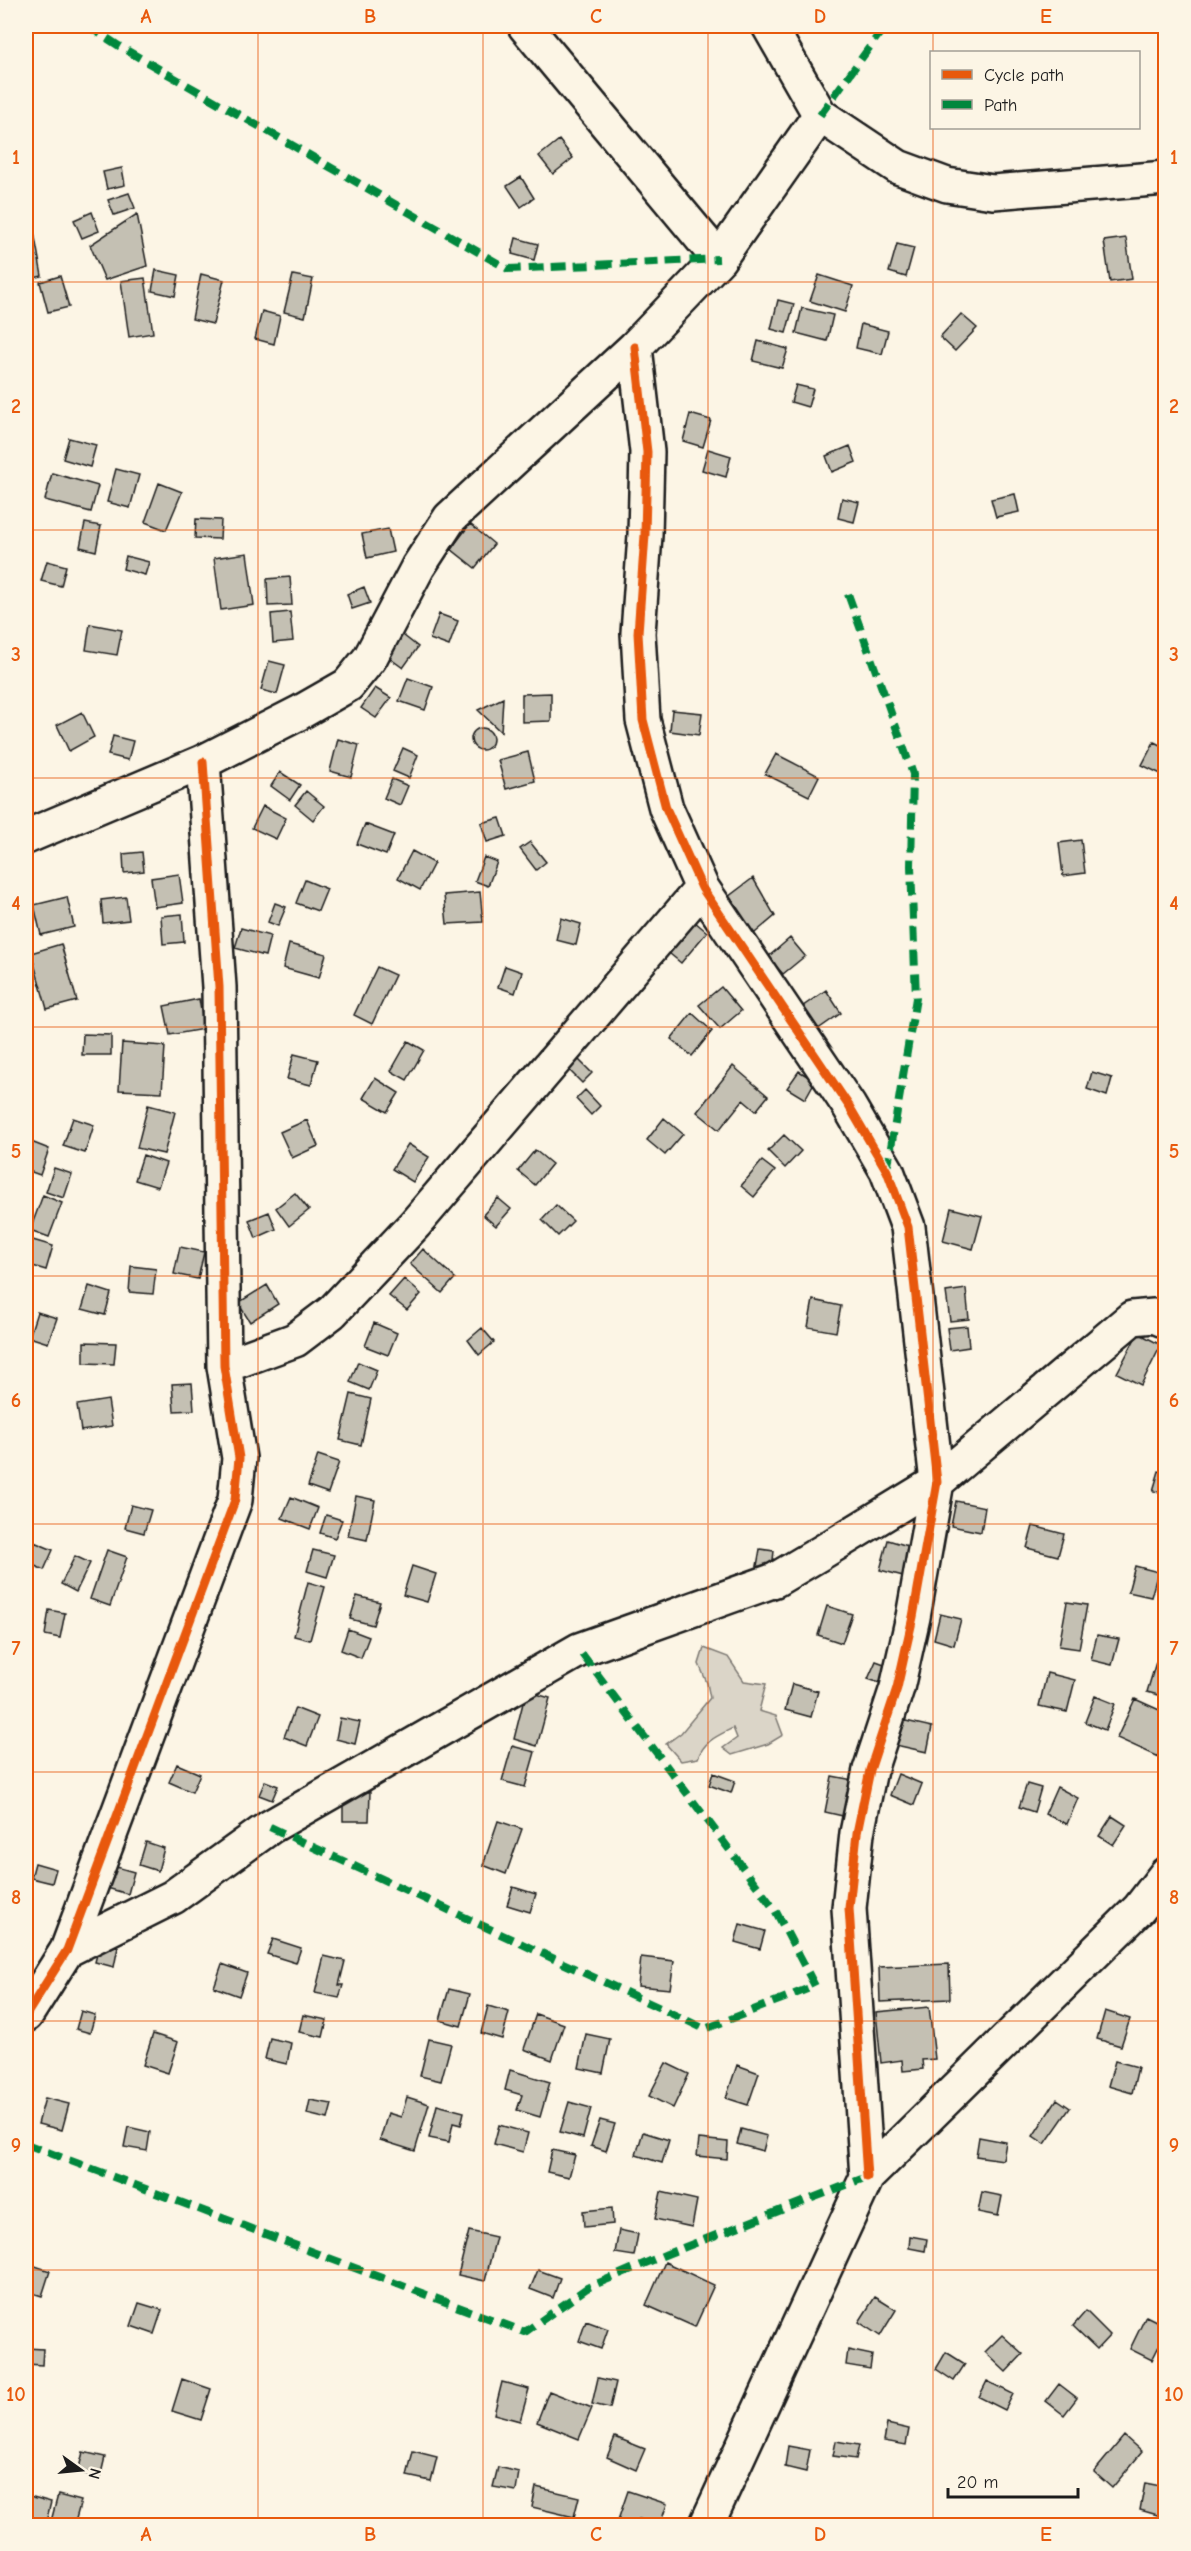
<svg xmlns="http://www.w3.org/2000/svg" width="1191" height="2551" viewBox="0 0 1191 2551" font-family="'Comic Neue',sans-serif">
<rect width="100%" height="100%" fill="#fcf5e5"/>
<filter id="ink" filterUnits="userSpaceOnUse"><feTurbulence type="fractalNoise" baseFrequency=".0167" numOctaves="2"/><feDisplacementMap in="SourceGraphic" scale="12" xChannelSelector="R" yChannelSelector="G"/><feConvolveMatrix kernelMatrix="1 2 1 2 8 2 1 2 1" color-interpolation-filters="sRGB"/></filter>
<g filter="url(#ink)">
<path fill="#dbd5c8" stroke="#7c7872" stroke-width="1.5" d="M704,1648L728,1657L744,1681L766,1684L759,1711L776,1716L783,1735L768,1744L732,1755L723,1748L737,1738L733,1728C717,1736 704,1741 698,1758L681,1761L666,1744L681,1733L710,1698L707,1683L699,1664Z"/>
<path fill="#c4c0b3" stroke="#1c1c1c" stroke-width="1.5" d="M559,140L573,158L553,174L539,156Z
M122,168L125,185L107,189L103,172Z
M521,177L534,198L521,207L507,186Z
M129,193L135,208L114,215L108,200Z
M92,212L99,231L82,238L74,220Z
M137,214L147,266L105,280L90,245Z
M34,232L42,276L26,280V233Z
M516,238L538,244L534,260L512,254Z
M1126,238L1132,279L1110,282L1104,241Z
M897,244L914,248L906,277L889,272Z
M156,270L179,275L175,296L152,291Z
M201,274L224,280L213,324L192,319Z
M293,275L313,279L305,317L284,312Z
M819,275L853,286L845,312L810,301Z
M60,276L69,307L48,312L40,282Z
M145,278L153,333L129,337L121,281Z
M778,300L794,304L786,333L771,329Z
M802,308L833,315L827,341L796,333Z
M262,311L280,316L274,344L255,339Z
M961,314L977,328L955,351L940,337Z
M861,324L888,331L882,354L856,348Z
M758,341L788,349L782,368L753,361Z
M796,385L813,389L808,407L791,402Z
M690,414L711,420L703,447L683,441Z
M69,438L96,445L90,467L63,459Z
M850,446L856,462L832,472L826,456Z
M708,449L731,456L726,477L702,470Z
M116,469L139,475L130,508L107,502Z
M52,473L98,486L91,512L45,500Z
M159,483L182,492L166,530L145,522Z
M1015,494L1019,512L996,517L991,499Z
M842,498L859,502L854,522L838,518Z
M196,519L221,520L220,539L195,538Z
M85,523L101,526L96,551L80,547Z
M470,524L494,544L475,568L451,549Z
M388,529L393,552L367,558L362,534Z
M247,553L254,605L221,610L214,558Z
M126,556L149,562L145,575L123,569Z
M47,561L66,566L61,586L41,581Z
M290,577L292,605L268,606L267,579Z
M364,587L370,603L352,609L347,594Z
M290,612L293,641L273,643L271,614Z
M439,614L458,621L449,646L430,639Z
M90,624L122,630L117,655L86,650Z
M399,632L418,647L403,668L384,654Z
M269,661L285,665L277,694L261,690Z
M408,678L433,687L425,710L399,701Z
M375,688L391,698L376,718L361,708Z
M551,693V721L522,722V694Z
M503,698L501,732L478,710Z
M672,710L702,713L699,735L670,731Z
M82,712L94,737L69,751L57,725Z
M471 739a11 11 0 1 1 22 0a11 11 0 1 1-22 0Z
M113,736L133,741L128,760L108,755Z
M338,739L359,745L351,777L330,771Z
M1154,742L1166,748L1165,776L1142,765Z
M403,748L418,755L409,778L393,771Z
M528,752L535,781L506,789L498,760Z
M776,754L819,776L809,796L765,774Z
M280,772L300,785L290,800L271,786Z
M392,779L408,786L400,805L384,798Z
M306,791L324,806L313,820L295,805Z
M263,806L286,818L276,839L252,828Z
M500,818L506,836L487,842L481,823Z
M365,824L394,835L386,855L357,844Z
M1081,840L1085,873L1063,876L1059,843Z
M530,842L546,862L536,870L520,849Z
M412,851L434,863L420,890L398,878Z
M142,852L144,871L124,873L123,854Z
M484,857L497,862L488,886L475,881Z
M179,874L183,903L155,907L151,878Z
M753,878L775,916L749,938L724,900Z
M305,880L327,889L318,911L296,903Z
M480,892L483,922L447,924L444,895Z
M67,897L74,927L41,935L34,905Z
M126,897L129,920L103,923L101,900Z
M275,903L286,907L278,926L268,922Z
M182,914L184,942L163,944L161,916Z
M689,917L707,932L681,963L664,949Z
M561,918L581,924L576,945L556,940Z
M241,928L270,936L265,956L235,948Z
M790,938L805,956L783,974L768,957Z
M61,944L77,1001L47,1009L31,953Z
M289,944L326,954L319,978L283,968Z
M505,966L522,972L515,993L498,987Z
M377,967L395,975L372,1024L354,1015Z
M721,987L741,1011L720,1029L699,1005Z
M826,990L841,1013L814,1032L799,1009Z
M199,999L204,1029L170,1035L164,1006Z
M692,1013L712,1031L692,1056L671,1039Z
M83,1034L111,1035V1055H82Z
M408,1041L424,1050L407,1080L391,1071Z
M122,1043L165,1046L162,1092L119,1090Z
M294,1054L318,1060L311,1085L287,1079Z
M577,1058L592,1073L582,1083L567,1068Z
M733,1066L768,1096L756,1111L743,1100L719,1130L697,1112Z
M799,1071L815,1081L805,1099L787,1088Z
M1092,1072L1112,1078L1107,1096L1087,1089Z
M375,1078L399,1093L387,1112L363,1098Z
M585,1090L600,1106L591,1115L576,1099Z
M148,1105L175,1112L164,1154L137,1148Z
M73,1118L94,1125L85,1153L63,1146Z
M664,1118L683,1134L665,1155L647,1140Z
M307,1120L318,1146L292,1158L280,1132Z
M784,1135L801,1151L785,1168L768,1151Z
M26,1140L49,1149L40,1175L26,1170Z
M408,1144L429,1157L413,1182L392,1169Z
M535,1150L552,1164L535,1185L518,1171Z
M143,1155L166,1163L158,1187L135,1180Z
M762,1161L775,1171L754,1197L741,1186Z
M54,1168L72,1174L64,1198L46,1192Z
M295,1193L309,1210L289,1226L276,1208Z
M43,1195L62,1203L49,1237L30,1230Z
M498,1198L511,1209L496,1226L483,1215Z
M556,1205L573,1221L558,1236L542,1220Z
M951,1208L982,1216L973,1249L943,1241Z
M269,1212L276,1229L256,1238L249,1220Z
M26,1238L53,1246L46,1270L26,1264Z
M180,1247L204,1252L198,1279L174,1274Z
M423,1249L455,1278L442,1293L410,1264Z
M131,1266L156,1269L153,1294L129,1292Z
M404,1279L421,1294L407,1310L389,1296Z
M267,1285L278,1304L250,1322L238,1303Z
M89,1286L111,1293L105,1315L82,1309Z
M966,1289L969,1319L950,1321L946,1292Z
M813,1300L841,1306L836,1332L808,1327Z
M37,1312L57,1318L48,1343L29,1337Z
M374,1323L397,1333L388,1355L365,1346Z
M967,1326L969,1347L950,1350L947,1328Z
M482,1328L494,1342L479,1355L468,1340Z
M1138,1333L1161,1345L1141,1385L1117,1373Z
M84,1342L116,1343L114,1364L84,1363Z
M358,1362L377,1370L369,1390L350,1382Z
M192,1383L194,1410L174,1411L172,1384Z
M351,1394L371,1399L361,1445L340,1440Z
M108,1400L112,1426L81,1431L77,1405Z
M318,1455L339,1462L328,1493L308,1486Z
M1159,1471L1166,1472V1493L1153,1491Z
M356,1496L375,1500L367,1540L348,1536Z
M291,1497L318,1508L310,1529L282,1518Z
M956,1501L985,1507L981,1532L951,1526Z
M131,1505L151,1510L144,1533L125,1528Z
M326,1515L342,1520L335,1538L320,1533Z
M1033,1526L1064,1534L1058,1556L1027,1548Z
M888,1540L915,1548L907,1577L880,1570Z
M34,1542L53,1550L44,1570L26,1562Z
M760,1549L774,1551L772,1569L757,1566Z
M107,1550L127,1557L110,1606L90,1599Z
M313,1550L334,1555L327,1577L307,1571Z
M75,1556L90,1563L76,1592L61,1584Z
M412,1566L436,1574L427,1602L403,1595Z
M1135,1566L1158,1572L1151,1597L1128,1592Z
M1162,1579H1166V1599L1160,1598Z
M308,1582L325,1587L310,1640L294,1636Z
M357,1596L380,1602L373,1625L350,1619Z
M1067,1602L1087,1605L1079,1649L1059,1646Z
M827,1606L852,1614L842,1643L818,1635Z
M49,1610L65,1613L60,1638L45,1635Z
M940,1614L961,1619L954,1645L934,1639Z
M348,1629L369,1637L361,1658L341,1650Z
M1097,1635L1119,1639L1112,1665L1091,1660Z
M876,1661L898,1669L892,1687L868,1679Z
M1156,1662L1166,1665V1697L1147,1692Z
M1047,1673L1075,1680L1067,1712L1039,1706Z
M792,1684L818,1691L811,1717L785,1710Z
M526,1691L550,1698L537,1746L514,1739Z
M1095,1696L1115,1704L1105,1730L1085,1722Z
M1135,1699L1166,1713V1742L1159,1757L1117,1738Z
M295,1708L318,1717L307,1746L284,1737Z
M340,1718L360,1722L355,1744L336,1739Z
M897,1719L932,1727L927,1752L891,1744Z
M512,1746L535,1752L525,1787L502,1781Z
M177,1764L200,1774L192,1792L169,1782Z
M713,1773L735,1781L731,1793L709,1785Z
M898,1774L922,1784L914,1805L890,1795Z
M832,1776L864,1782L856,1819L825,1812Z
M265,1781L278,1786L272,1800L259,1795Z
M1027,1784L1041,1788L1034,1812L1019,1807Z
M1057,1787L1078,1798L1067,1824L1045,1814Z
M343,1791L370,1792L369,1821H343Z
M1112,1816L1126,1825L1113,1845L1099,1836Z
M498,1821L522,1829L506,1874L483,1865Z
M146,1842L164,1848L158,1871L139,1865Z
M35,1863L56,1869L52,1883L31,1878Z
M113,1866L134,1872L128,1894L107,1888Z
M513,1887L536,1894L530,1912L507,1905Z
M740,1924L765,1931L760,1949L735,1942Z
M273,1939L301,1948L296,1963L267,1954Z
M100,1943L118,1947L114,1967L95,1962Z
M324,1956L345,1961L339,1985H343L339,1998L315,1993Z
M641,1957L674,1961L670,1989L638,1986Z
M222,1964L247,1973L239,1996L214,1987Z
M949,1964L950,1999L880,2002L879,1967Z
M449,1989L470,1994L461,2026L440,2020Z
M488,2006L509,2012L502,2039L481,2033Z
M929,2007L935,2059L922,2060L923,2069L903,2071L902,2060L881,2063L876,2012Z
M81,2011L95,2015L90,2033L76,2029Z
M1105,2011L1130,2019L1121,2046L1097,2039Z
M536,2014L564,2024L552,2060L524,2049Z
M303,2015L327,2020L323,2037L299,2032Z
M153,2034L178,2042L168,2073L143,2065Z
M586,2034L610,2039L603,2073L579,2068Z
M270,2038L291,2043L287,2064L265,2059Z
M429,2039L451,2044L441,2081L420,2076Z
M1115,2061L1138,2067L1132,2093L1108,2086Z
M666,2063L689,2074L673,2108L649,2096Z
M737,2065L759,2073L748,2105L726,2098Z
M510,2070L550,2082L540,2117L517,2110L522,2095L505,2090Z
M407,2097L429,2104L415,2151L380,2140L388,2113L401,2117Z
M45,2098L69,2104L62,2130L38,2124Z
M1057,2099L1070,2108L1045,2144L1033,2136Z
M310,2100L332,2104L328,2119L307,2114Z
M569,2102L591,2108L583,2138L560,2132Z
M437,2105L464,2112L461,2125L453,2123L449,2142L429,2138Z
M600,2120L615,2124L606,2151L591,2146Z
M499,2125L528,2133L523,2152L494,2144Z
M128,2127L150,2132L147,2151L124,2147Z
M741,2129L767,2136L763,2151L737,2144Z
M643,2132L669,2140L662,2163L636,2155Z
M979,2137L1006,2142L1003,2160L976,2156Z
M699,2139L728,2142L727,2159L697,2156Z
M552,2150L575,2155L569,2177L547,2172Z
M661,2192L697,2200L692,2227L655,2219Z
M982,2192L1002,2196L998,2216L978,2212Z
M612,2208L613,2224L584,2227L583,2211Z
M619,2230L638,2234L634,2256L615,2253Z
M469,2231L496,2237L485,2281L458,2275Z
M910,2236L927,2239L925,2251L909,2248Z
M665,2262L714,2285L695,2327L646,2305Z
M26,2263L50,2271L42,2296L26,2291Z
M538,2270L560,2278L553,2298L530,2289Z
M875,2297L896,2310L880,2336L859,2322Z
M139,2303L162,2310L154,2334L131,2326Z
M1086,2311L1110,2335L1097,2349L1073,2326Z
M1146,2316L1166,2326V2332L1152,2360L1130,2349Z
M586,2321L608,2329L601,2349L579,2341Z
M1002,2335L1023,2354L1006,2372L985,2352Z
M26,2348L43,2349L42,2365L26,2364Z
M848,2350L872,2355L870,2369L846,2365Z
M946,2352L965,2364L954,2381L936,2369Z
M598,2378L616,2382L610,2408L592,2404Z
M182,2379L211,2389L201,2420L172,2411Z
M987,2381L1013,2394L1005,2410L979,2397Z
M502,2382L529,2389L520,2421L494,2414Z
M1059,2384L1077,2398L1064,2415L1046,2401Z
M549,2391L592,2408L579,2439L537,2422Z
M887,2424L909,2429L906,2445L884,2441Z
M1124,2436L1142,2452L1112,2488L1094,2472Z
M615,2437L645,2449L636,2470L607,2457Z
M836,2441L859,2445L856,2459L833,2456Z
M788,2446L810,2450L806,2472L785,2467Z
M413,2451L437,2457L431,2481L407,2476Z
M83,2452L105,2457L100,2478L78,2472Z
M498,2467L519,2472L516,2491L493,2487Z
M1145,2483L1166,2487L1161,2516L1140,2510Z
M536,2487L579,2497L574,2517L532,2507Z
M628,2491L667,2504L660,2525L639,2519L637,2526H616Z
M26,2495L51,2502L45,2526L26,2521Z
M58,2495L81,2501L74,2526L50,2525Z
M1134,2520L1157,2524L1156,2526H1133Z"/>
<g fill="none" stroke-linecap="round" stroke-linejoin="round">
<g stroke="#1c1c1c" stroke-width="38">
<path id="minor" d="M525,26L719,259
M820,115L898,167L947,185L993,192L1166,178
M635,347L647,452L645,535L638,633L643,720L666,808L702,888L849,1106L887,1171L908,1227L937,1482L913,1617L897,1688L870,1770L857,1833L849,1908L867,2177
M26,837L203,762L299,713L348,685L370,658L418,567L450,518L635,347L719,259L820,115L769,26
M224,1366L295,1340L332,1312L415,1224L702,888
M67,1950L173,1897L270,1827L579,1650L775,1580L824,1551L937,1482L1132,1318L1154,1316L1166,1321
M26,2015L67,1950L235,1500L239,1458L224,1366L219,987L203,762
M706,2526L867,2177L1139,1909L1166,1874"/>
</g>
<use href="#minor" stroke="#fcf5e5" stroke-width="33"/>
<path stroke="#00873e" stroke-width="8" stroke-dasharray="15 8" stroke-linecap="butt" d="M88,26L119,46L508,269L719,259
M820,115L885,26
M848,594L913,774L911,866L916,998L887,1171
M270,1827L705,2029L815,1986L775,1910L579,1650
M26,2144L525,2332L587,2288L667,2254L867,2177"/>
<g stroke="#fcf5e5" stroke-width="13">
<path id="cycleway" d="M635,347L647,452L645,535L638,633L643,720L666,808L702,888L849,1106L887,1171L908,1227L937,1482L913,1617L897,1688L870,1770L857,1833L849,1908L867,2177
M26,2015L67,1950L235,1500L239,1458L224,1366L219,987L203,762"/>
</g>
<use href="#cycleway" stroke="#e8590c" stroke-width="9"/>
</g>
</g>
<path fill="none" stroke="#e8590c" stroke-width="1.5" stroke-opacity="0.55" d="M258,26V2526M483,26V2526M708,26V2526M933,26V52M933,128V2526M26,282H1166M26,530H1166M26,778H1166M26,1027H1166M26,1276H1166M26,1524H1166M26,1772H1166M26,2021H1166M26,2270H1166"/>
<rect width="1191" height="2551" fill="none" stroke="#fcf5e5" stroke-width="66"/>
<rect x="930" y="51" width="210" height="78" fill="#fcf5e5" stroke="#a29e95" stroke-width="1.5"/>
<rect x="942" y="70" width="30" height="9" fill="#e8590c" stroke="#a29e95" stroke-width="1.5"/>
<text x="984" y="81" font-size="18" fill="#1c1c1c">Cycle path</text>
<rect x="942" y="100" width="30" height="9" fill="#00873e" stroke="#a29e95" stroke-width="1.5"/>
<text x="984" y="111" font-size="18" fill="#1c1c1c">Path</text>
<g transform="translate(81 2470) rotate(105)" stroke="#fcf5e5" stroke-width="4.5" paint-order="stroke">
<path d="M0-4.5L10 22L0 15L-10 22Z" fill="#1c1c1c"/>
<text y="-9" font-size="16" font-weight="bold" text-anchor="middle" fill="#1c1c1c">N</text>
</g>
<path d="M948 2488v9h130v-9" fill="none" stroke="#1c1c1c" stroke-width="3"/>
<text x="957" y="2488" font-size="18" fill="#1c1c1c" stroke="#fcf5e5" stroke-width="4.5" paint-order="stroke">20 m</text>
<rect x="33" y="33" width="1125" height="2485" fill="none" stroke="#e8590c" stroke-width="2"/>
<g font-size="20" text-anchor="middle" font-weight="bold" fill="#e8590c">
<text x="146" y="23">A</text>
<text x="370" y="23">B</text>
<text x="596" y="23">C</text>
<text x="820" y="23">D</text>
<text x="1046" y="23">E</text>
<text x="16" y="164">1</text>
<text x="1174" y="164">1</text>
<text x="16" y="413">2</text>
<text x="1174" y="413">2</text>
<text x="16" y="661">3</text>
<text x="1174" y="661">3</text>
<text x="16" y="910">4</text>
<text x="1174" y="910">4</text>
<text x="16" y="1158">5</text>
<text x="1174" y="1158">5</text>
<text x="16" y="1407">6</text>
<text x="1174" y="1407">6</text>
<text x="16" y="1655">7</text>
<text x="1174" y="1655">7</text>
<text x="16" y="1904">8</text>
<text x="1174" y="1904">8</text>
<text x="16" y="2152">9</text>
<text x="1174" y="2152">9</text>
<text x="16" y="2401">10</text>
<text x="1174" y="2401">10</text>
<text x="146" y="2541">A</text>
<text x="370" y="2541">B</text>
<text x="596" y="2541">C</text>
<text x="820" y="2541">D</text>
<text x="1046" y="2541">E</text>
</g>
</svg>
